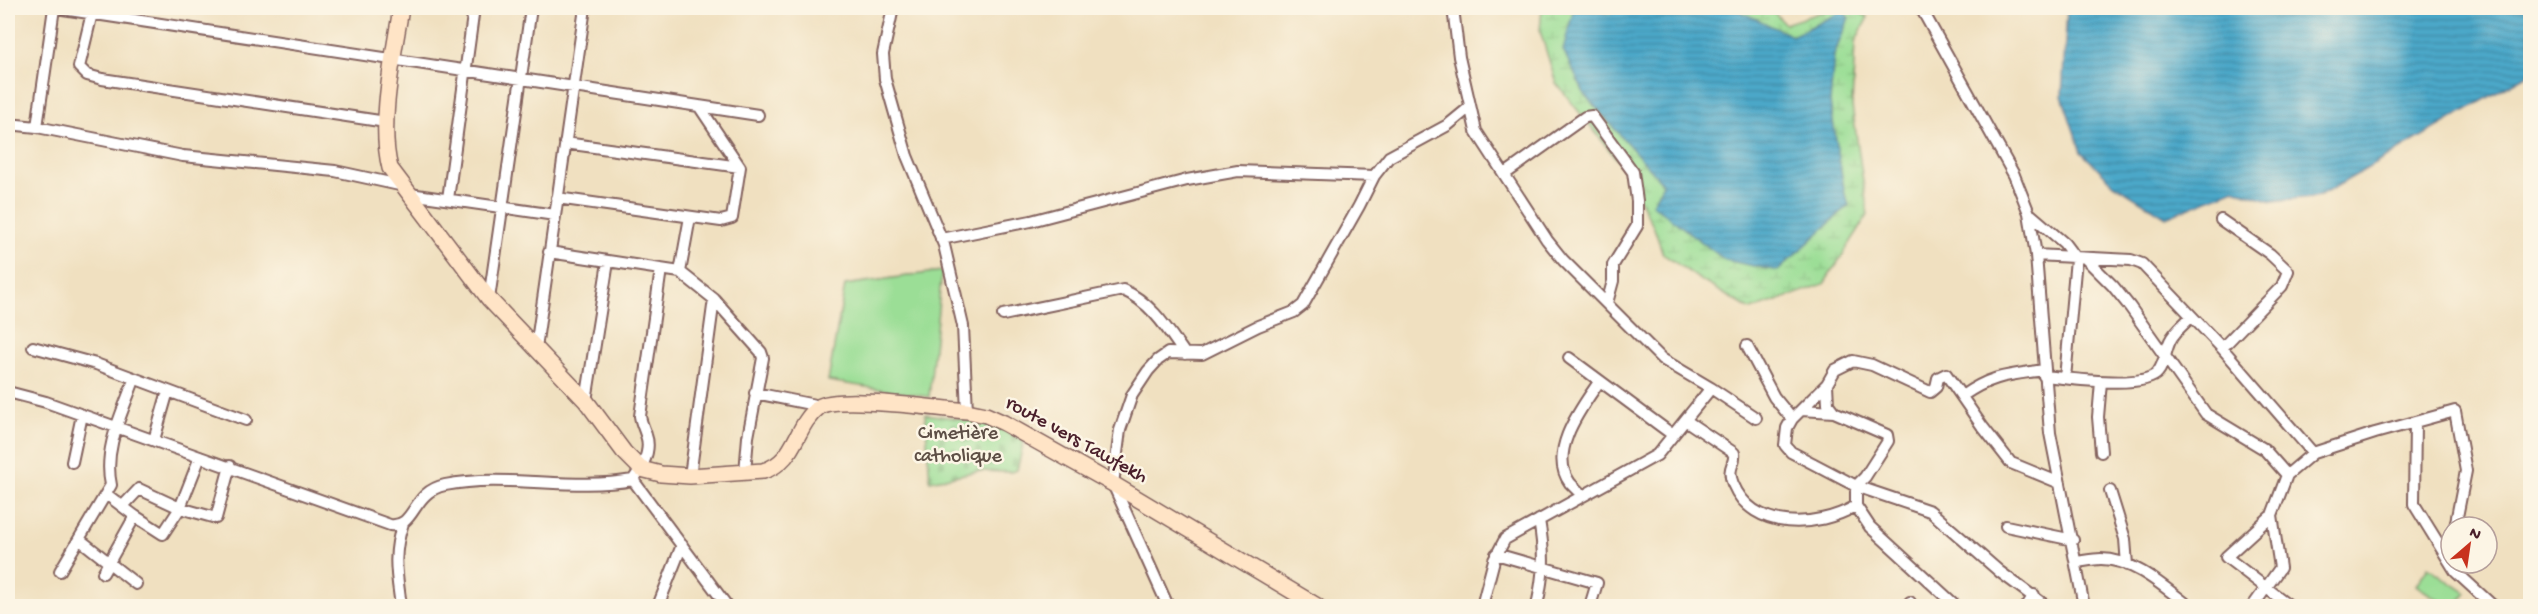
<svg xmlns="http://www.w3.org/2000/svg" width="2538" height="614" viewBox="0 0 2538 614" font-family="'Gochi Hand',sans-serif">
<defs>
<pattern id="wetland-marsh" width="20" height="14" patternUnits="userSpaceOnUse" patternTransform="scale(1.5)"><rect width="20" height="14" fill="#9bde96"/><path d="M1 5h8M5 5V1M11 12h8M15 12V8" fill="none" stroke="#87be81"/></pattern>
<pattern id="cemetery-stones" width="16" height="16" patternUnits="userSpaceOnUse" patternTransform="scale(1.5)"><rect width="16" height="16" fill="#9bde96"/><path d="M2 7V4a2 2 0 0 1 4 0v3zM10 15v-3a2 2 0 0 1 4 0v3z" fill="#87be81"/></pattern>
<pattern id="water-rules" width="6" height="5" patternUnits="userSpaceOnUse" patternTransform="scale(1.5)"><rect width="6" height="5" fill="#4ba8c9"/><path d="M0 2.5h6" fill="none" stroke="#4088a3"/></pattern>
</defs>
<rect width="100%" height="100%" fill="#fcf5e5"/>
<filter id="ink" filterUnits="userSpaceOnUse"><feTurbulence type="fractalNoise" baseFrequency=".0167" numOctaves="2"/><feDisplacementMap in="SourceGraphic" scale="12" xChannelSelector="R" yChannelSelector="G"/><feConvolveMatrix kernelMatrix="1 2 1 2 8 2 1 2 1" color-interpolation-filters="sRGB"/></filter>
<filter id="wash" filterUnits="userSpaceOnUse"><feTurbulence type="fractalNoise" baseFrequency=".008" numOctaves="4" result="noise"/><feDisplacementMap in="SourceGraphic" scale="24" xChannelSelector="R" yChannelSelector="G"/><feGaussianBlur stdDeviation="1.35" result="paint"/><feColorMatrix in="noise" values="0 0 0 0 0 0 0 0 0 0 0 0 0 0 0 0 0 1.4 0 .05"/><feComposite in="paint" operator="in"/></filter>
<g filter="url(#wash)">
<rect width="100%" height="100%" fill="#f0e0c0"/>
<path fill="url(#wetland-marsh)" stroke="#727e60" stroke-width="1.5" d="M1542,8H1770L1785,24L1834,8H1852L1868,17L1855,42L1852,106L1868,215L1824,284L1751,310L1702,281L1663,254L1654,228L1623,167L1556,83L1540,31Z"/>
<path fill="url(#cemetery-stones)" stroke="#727e60" stroke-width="1.5" d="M925,414L991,423L1024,441L1017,470L1011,472L978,471L930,481Z"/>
<path fill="#9bde96" stroke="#727e60" stroke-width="1.5" d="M942,271L929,397L828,381L845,285Z
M2428,567L2466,593L2456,606H2447L2416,585Z"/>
<path fill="url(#water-rules)" stroke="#4a647a" stroke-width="1.5" d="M1574,8L1611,14L1616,8H1733L1792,36L1843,11L1849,18L1834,55L1830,102L1845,195L1849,205L1778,271L1725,260L1652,204L1663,184L1585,95L1563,50Z
M2067,8H2530V73L2320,196L2273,201L2234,189L2166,217L2114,184L2081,152L2062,96Z"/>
</g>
<g filter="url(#ink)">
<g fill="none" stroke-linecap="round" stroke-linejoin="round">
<g stroke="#84635f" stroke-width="14">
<path id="street" d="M56,8L758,115
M893,8L883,54L885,79L907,156L944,245L963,326L967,411
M1453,8L1459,57L1476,131L1547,240L1563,260L1662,359L1711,388L1756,418
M1921,8L2014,175L2029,213L2036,255L2050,433L2084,606
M92,13L79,67L87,75L102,79L386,122
M8,124L37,127L183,156L335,171L404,186
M37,127L54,8
M565,143L740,167
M1505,174L1585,117L1592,116L1633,172L1637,201V226L1613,265V281L1607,303
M410,194L555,215
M557,198L721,221L732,218L740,167L699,106
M448,199L474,8
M2029,213L2064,243L2076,259L2065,378
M2221,220L2270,254L2288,271L2282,286L2222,348
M941,239L1031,221L1187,180L1238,171L1374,176L1389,157L1448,125L1470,107
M549,252L680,272L714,299L761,352L763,358L748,437L745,472
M2036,255L2131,260L2142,264L2222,348L2313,453
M2086,259L2113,286L2130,307L2206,414L2264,449L2287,475L2272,515L2280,568L2253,606
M680,272L690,217
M489,299L531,8
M1003,315L1123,290C1151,302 1168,330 1185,354
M1747,346L1774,397L1792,419
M33,347L96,364L246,420
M536,348L585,8
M1569,358L1673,435
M2044,376C2066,378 2145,390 2158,372C2165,363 2165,351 2170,341C2174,332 2184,324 2191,317
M2101,382L2098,417L2101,452
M1827,384L1828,404L1834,412L1887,435L1888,441L1865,477L1856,486L1930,511L2000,572L2046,606
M8,392L46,402L390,525C416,528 411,492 445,485C506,473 571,491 633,480C642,468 652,451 646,435C644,428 641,423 640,416L661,269
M755,393L820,406
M1962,396C1992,375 2009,375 2044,370
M586,401L608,262
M1801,410L1834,412
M1685,420L1734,453C1736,465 1726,466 1733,484C1753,532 1817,528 1856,506
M2415,422L2414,504L2456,572L2493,606
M154,440L168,391
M72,462L82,415
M2287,475L2313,453L2375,433L2455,411L2466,471L2455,527
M690,476L714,299
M633,480L727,606
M2110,491L2125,539L2127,565
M106,494L135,516L163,534L180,508L200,457
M1583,496C1579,492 1574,487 1570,483C1547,452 1582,407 1599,382
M123,506L139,489L180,508L216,518L230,466
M2272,515L2226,557L2290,606
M2006,526L2073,540
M79,539L136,584
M1496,554L1597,583L1590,606
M2077,562C2085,561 2093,559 2101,559C2134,559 2164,587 2189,606
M60,571L111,485C103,449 122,414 134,380
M103,573L135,516
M401,606C397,575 392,555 403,523
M658,606L682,545
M1168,606L1113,484L1120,430L1132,395L1148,371L1158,360L1168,353L1202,354L1258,326L1294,312L1303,305L1359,206L1374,176
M1482,606L1494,560L1505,539L1657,455L1711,388
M1537,606C1544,572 1545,555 1539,520
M1909,606L1910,602
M1956,606L1870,527L1856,506V486L1791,452L1785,445L1787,428L1792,419L1827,384L1835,370L1853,361L1872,365L1930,392L1936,387L1938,378L1946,374L1982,426L2011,463L2060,483
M2027,606L2034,595"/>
</g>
<g stroke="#84635f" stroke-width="18">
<path id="secondary" d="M401,8C394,54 378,123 390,168L489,299L586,401L624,452L641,469L661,474L690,476L763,471C797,461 794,426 819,407C837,394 940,409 967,411L986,415L1004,423L1113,484L1317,606"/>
</g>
<use href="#street" stroke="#fff" stroke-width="10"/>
<use href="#secondary" stroke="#ffe4c6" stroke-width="15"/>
</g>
</g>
<g text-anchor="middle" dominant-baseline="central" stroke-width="5" stroke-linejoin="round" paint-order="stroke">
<g font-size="20" fill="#5e4f46" stroke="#fcf5e5">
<text x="958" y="434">Cimetière<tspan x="958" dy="23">catholique</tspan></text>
</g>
<g font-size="20" fill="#4a1f2b" stroke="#fcf5e5">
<text transform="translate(1076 441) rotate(29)">route vers Tawfekh</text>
</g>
</g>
<rect width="2538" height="614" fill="none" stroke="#fcf5e5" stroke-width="30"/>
<g transform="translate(2469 545) rotate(29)"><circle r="28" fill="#fcf5e5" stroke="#b59f9b" stroke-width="1.5"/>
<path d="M0-4.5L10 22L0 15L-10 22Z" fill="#c8321e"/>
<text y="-9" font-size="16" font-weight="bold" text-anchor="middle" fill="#4a1f2b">N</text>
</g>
</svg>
